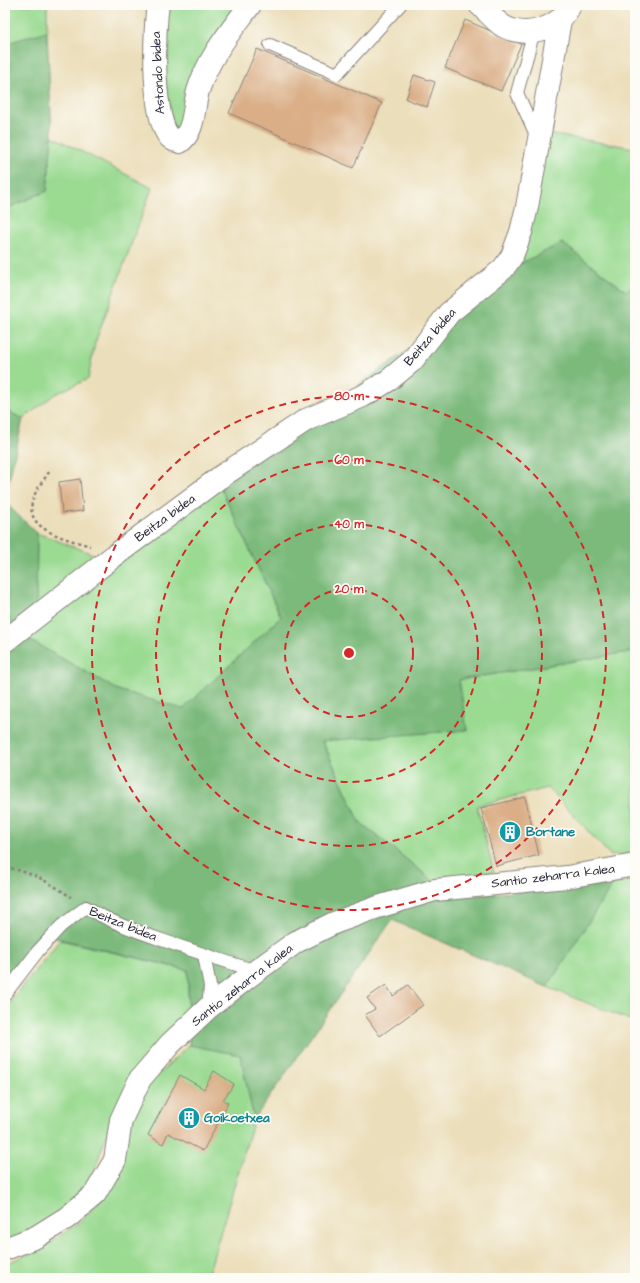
<svg xmlns="http://www.w3.org/2000/svg" width="640" height="1283" viewBox="0 0 640 1283" font-family="'Architects Daughter',sans-serif">
<rect width="100%" height="100%" fill="#fdfcf7"/>
<filter id="ink" filterUnits="userSpaceOnUse"><feTurbulence type="fractalNoise" baseFrequency=".025" numOctaves="2"/><feDisplacementMap in="SourceGraphic" scale="8" xChannelSelector="R" yChannelSelector="G"/><feConvolveMatrix kernelMatrix="1 2 1 2 8 2 1 2 1" color-interpolation-filters="sRGB"/></filter>
<filter id="wash" filterUnits="userSpaceOnUse"><feTurbulence type="fractalNoise" baseFrequency=".012" numOctaves="4" result="noise"/><feDisplacementMap in="SourceGraphic" scale="16" xChannelSelector="R" yChannelSelector="G"/><feGaussianBlur stdDeviation="0.9" result="paint"/><feColorMatrix in="noise" values="0 0 0 0 0 0 0 0 0 0 0 0 0 0 0 0 0 1.4 0 .05"/><feComposite in="paint" operator="in"/></filter>
<g filter="url(#wash)">
<rect width="100%" height="100%" fill="#ebdeba"/>
<path fill="#9ada91" stroke="#5e7e66" d="M5,5H47V31L5,44Z
M163,5H239L179,129L173,128L160,52Z
M548,134L635,148V285L626,291L562,243L516,266Z
M52,136L152,188L95,343L88,379L55,394L23,419L5,410V209L47,191Z
M219,484L281,617L183,710L118,690L22,636Z
M37,533L101,557L36,608Z
M635,651V852L611,856L548,788L477,806L494,872L433,881L360,822L322,740L467,730L459,680Z
M635,878V1022L547,987L613,884Z
M60,940L188,970V1014L115,1109L89,1187L65,1212L5,1243V1011L21,988Z
M189,1045L240,1054L254,1119L207,1278H5V1264L44,1247L80,1222L106,1194L132,1117L146,1086Z"/>
<path fill="#7bba7b" stroke="#4e6e5b" d="M47,31L52,136L47,191L5,209V44Z
M562,243L626,291L635,285V651L459,680L467,730L322,741L360,822L453,897L613,884L547,987L392,920L254,1119L240,1055L189,1045L188,970L43,935L5,977V648L22,636L118,690L183,709L281,617L219,484L500,285L516,266Z
M5,410L23,419L5,497Z
M5,503L37,533L36,608L5,632Z"/>
<g id="blocks">
<path fill="#daae86" d="M465,20L521,44L501,91L445,68Z
M257,49L382,103L353,168L229,113Z
M414,75L435,82L427,107L406,99Z
M80,479L83,511L62,513L59,482Z
M525,797L539,855L496,866L481,808Z
M386,985L393,996L408,985L423,1005L380,1036L365,1015L375,1009L367,998Z
M214,1071L234,1084L223,1100L228,1103L203,1151L168,1133L163,1144L148,1135L180,1075L204,1089Z"/>
</g>
</g>
<g filter="url(#ink)">
<use href="#blocks" fill-opacity="0" stroke="#86807a" stroke-width="1"/>
<g fill="none" stroke-linecap="round" stroke-linejoin="round">
<g stroke="#86807a" stroke-width="14">
<path id="lane" d="M534,31L517,93L537,137
M270,45L337,74L400,5
M204,955L210,986L208,1008
M5,994L38,951L61,926L86,907C110,922 136,931 162,940C193,951 224,961 256,971"/>
</g>
<g stroke="#86807a" stroke-width="24">
<path id="street" d="M158,5C154,29 151,126 172,139C174,141 178,141 180,142C195,131 193,108 198,91C208,58 230,32 250,5
M480,5C488,12 495,21 503,26C525,39 560,29 570,5
M5,641L114,556L219,478L306,420L363,396L389,380L412,361L449,313L503,269L512,256L521,232L527,207L560,20
M5,1249L36,1237L68,1217L95,1194L115,1160L121,1120L140,1079L170,1044L208,1008L256,971L296,942L334,923L378,907L435,890L567,877L635,865"/>
</g>
<path stroke="#86807a" stroke-width="2.5" stroke-dasharray="3 3" stroke-linecap="butt" d="M49,472C44,480 36,489 33,499C22,531 69,539 90,546
M5,867C34,873 47,881 71,897"/>
<use href="#lane" stroke="#fff" stroke-width="12"/>
<use href="#street" stroke="#fff" stroke-width="22"/>
</g>
</g>
<g fill="none" stroke="#d62828" stroke-width="2" stroke-dasharray="7 5">
<circle cx="349" cy="653" r="64"/>
<circle cx="349" cy="653" r="129"/>
<circle cx="349" cy="653" r="193"/>
<circle cx="349" cy="653" r="257"/>
</g>
<defs>
<g id="building-disc" transform="scale(1.15)"><circle r="9.5" fill="#0f9aa8" stroke="#fdfcf7"/><path d="M-4-6H4V6H1V3H-1V6H-4ZM-2.5-4.3h1.7v1.8h-1.7ZM.8-4.3h1.7v1.8H.8ZM-2.5-1h1.7V.8h-1.7ZM.8-1h1.7V.8H.8Z" fill="#fff"/></g>
</defs>
<g fill-rule="evenodd">
<use href="#building-disc" x="510" y="832"/>
<use href="#building-disc" x="189" y="1118"/>
</g>
<g text-anchor="middle" dominant-baseline="central" stroke-width="3.5" stroke-linejoin="round" paint-order="stroke">
<g font-size="13" fill="#22223b" stroke="#fdfcf7">
<text transform="translate(158 73) rotate(-93)">Astondo bidea</text>
<text transform="translate(430 337) rotate(-49)">Beitza bidea</text>
<text transform="translate(165 518) rotate(-36)">Beitza bidea</text>
<text transform="translate(553 876) rotate(-7)">Santio zeharra kalea</text>
<text transform="translate(123 924) rotate(22)">Beitza bidea</text>
<text transform="translate(242 985) rotate(-38)">Santio zeharra kalea</text>
</g>
<g font-size="13" font-weight="bold" fill="#0d838f" stroke="#fdfcf7" text-anchor="start">
<text x="526" y="832">Bortane</text>
<text x="204" y="1118">Goikoetxea</text>
</g>
</g>
<circle cx="349" cy="653" r="6" fill="#d62828" stroke="#fdfcf7" stroke-width="2"/>
<g font-size="12" text-anchor="middle" font-weight="bold" fill="#d62828" stroke="#fdfcf7" stroke-width="3.5" stroke-linejoin="round" paint-order="stroke">
<text x="349" y="400">80 m</text>
<text x="349" y="464">60 m</text>
<text x="349" y="528">40 m</text>
<text x="349" y="593">20 m</text>
</g>
<rect width="640" height="1283" fill="none" stroke="#fdfcf7" stroke-width="20"/>
</svg>
